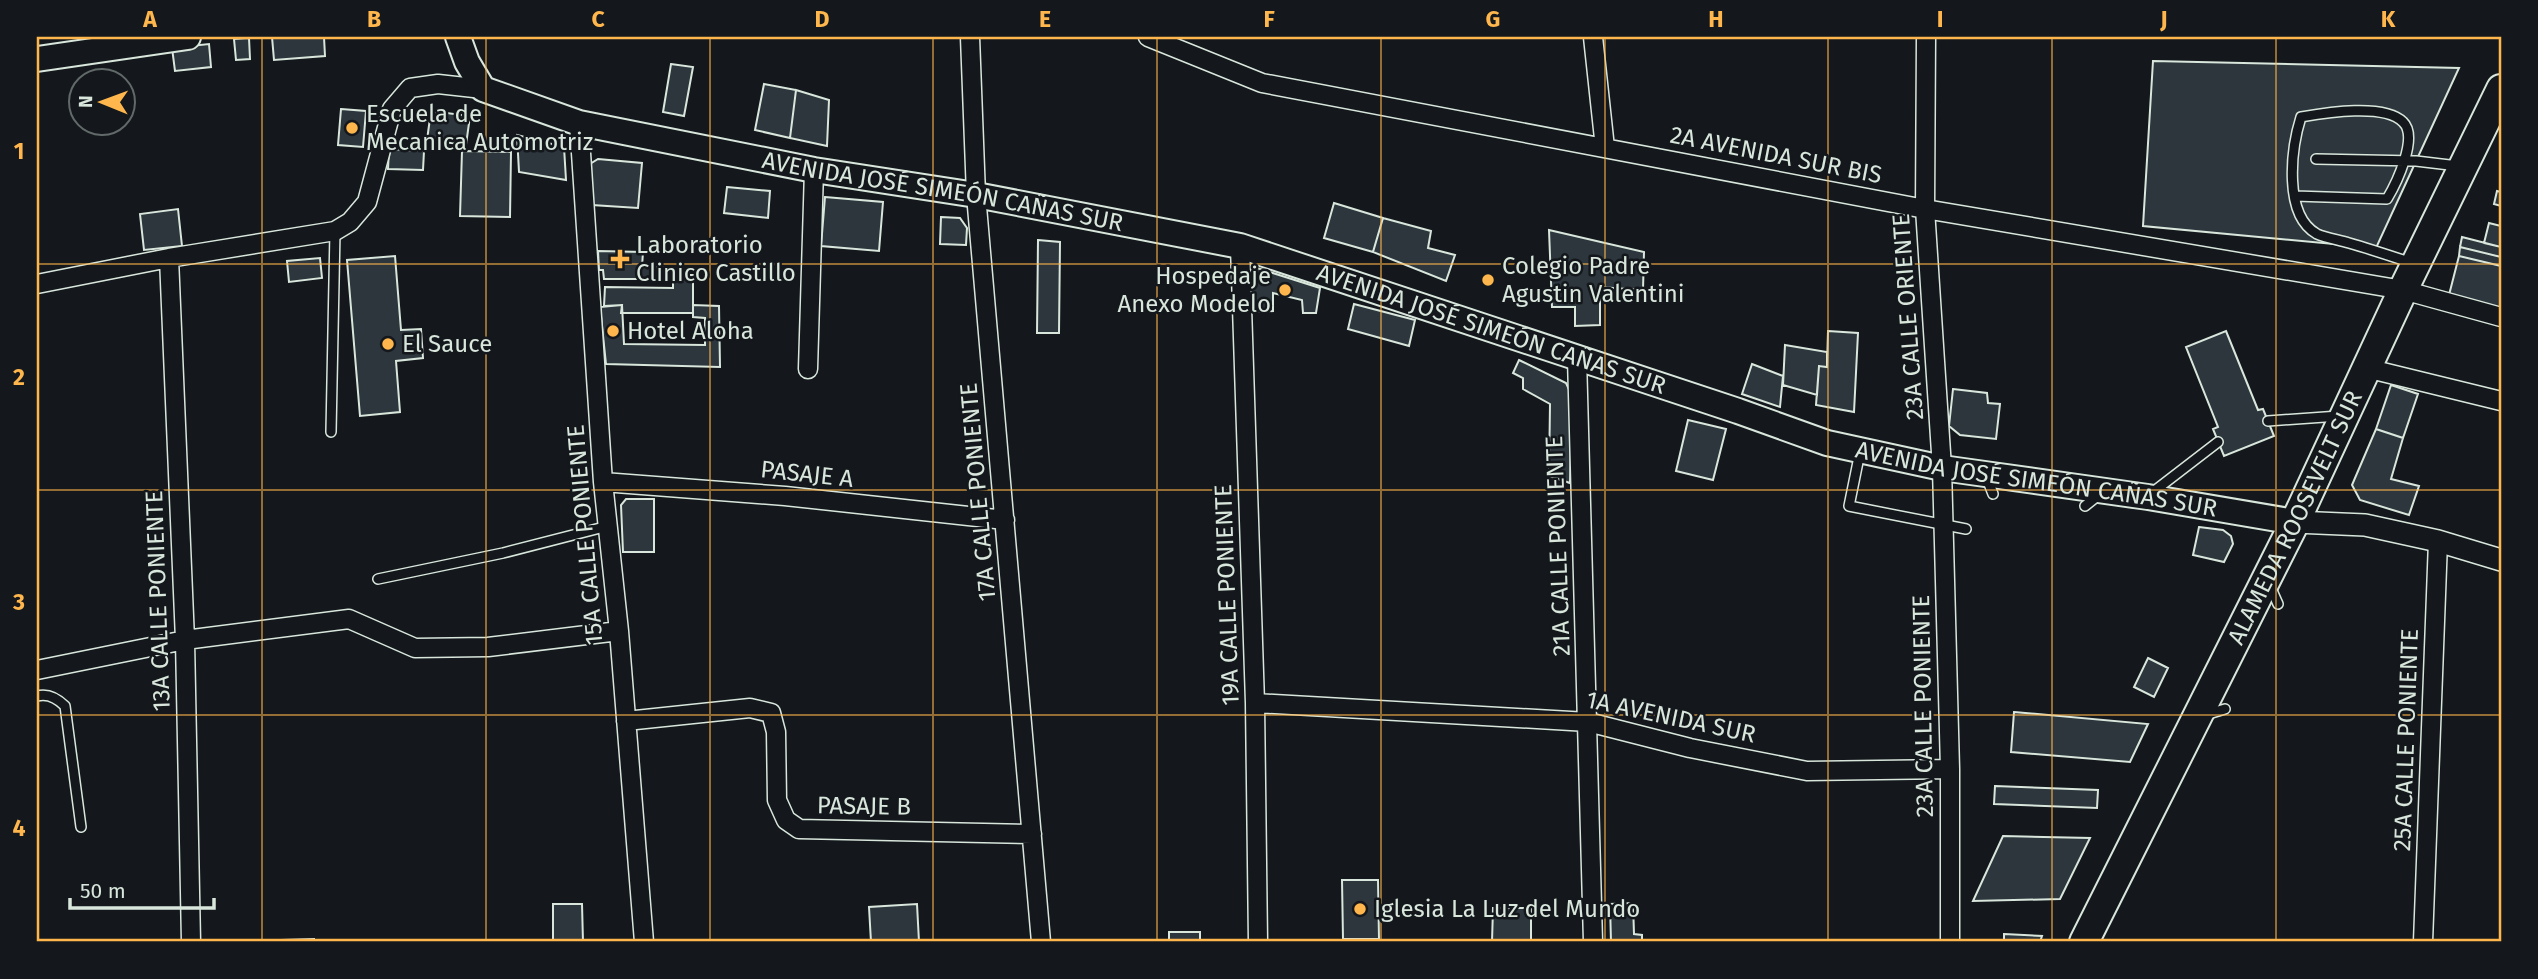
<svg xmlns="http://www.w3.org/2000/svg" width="2538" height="979" viewBox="0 0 2538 979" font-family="'Fira Sans',sans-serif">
<rect width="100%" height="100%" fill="#14181c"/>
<path fill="#2c363c" stroke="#d8e6dc" stroke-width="2" d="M272,37H324L325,56L274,60Z
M249,38L250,59L236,60L234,39Z
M209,44L211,67L175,71L172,48Z
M2153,61L2459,68L2376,248L2143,226Z
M671,64L693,67L684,116L663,112Z
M764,84L796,90L790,138L755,130Z
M796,90L829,100L827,146L790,138Z
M341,109L366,111L363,147L338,145Z
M431,111L470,116L466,145L427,140Z
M517,135L564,147L566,180L519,172Z
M389,149L424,151L423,170L388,169Z
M462,151L511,152L510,217L460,216Z
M598,159L642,163L638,208L592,205L590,164Z
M727,187L770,191L768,218L724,213Z
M2497,191L2501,192V206L2494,204Z
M825,197L883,202L879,251L821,246Z
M1334,203L1383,218L1373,252L1324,238Z
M178,209L182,246L144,250L140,214Z
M941,217L960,218L967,228L966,245L940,244Z
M1383,218L1431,231L1428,248L1455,255L1446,281L1373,252Z
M2489,223L2501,226V247L2484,243Z
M1549,230L1644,252L1643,290L1600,287V325L1575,326V307H1552Z
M2462,237L2501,247V257L2460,247Z
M1038,240L1060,242L1059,333H1037Z
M2460,247L2501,257V266L2459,256Z
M598,251L643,252L642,267L668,268L665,279H604L603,270H599Z
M395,256L401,330L421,329L423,358L396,361L400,412L360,416L347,260Z
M2459,256L2501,266V308L2449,295Z
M320,258L322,278L289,282L287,261Z
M1254,267L1320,288L1316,313H1303L1302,300L1273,293V311L1251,312V272Z
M673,275H693V313H621L622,305L604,306L605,287L673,288Z
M1354,304L1415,320L1409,346L1348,329Z
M622,305L624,344L705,345V318L693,317V305L719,306L720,367L606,364L600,307Z
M1828,331L1858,333L1854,412L1816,405L1819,366L1827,367Z
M2226,331L2258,410L2263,409L2274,436L2224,456L2213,429L2218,427L2186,347Z
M1785,345L1827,352V367L1819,366L1817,395L1783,385Z
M1519,360L1566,383L1572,396L1570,483L1549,476L1550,404L1523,389V378L1513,373Z
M1752,364L1783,376L1780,407L1742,394Z
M2391,385L2418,394L2403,438L2376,429Z
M1953,389L1987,393L1988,403L2000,404L1996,439L1960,435L1949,426Z
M1688,420L1726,429L1713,480L1676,471Z
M2376,429L2403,438L2391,479L2419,486L2409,515L2360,500L2352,485Z
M626,499H654V552H623L621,505Z
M2199,527L2223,530L2231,536L2233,544L2224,562L2193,555Z
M2148,658L2168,668L2154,697L2134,687Z
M2014,712L2148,724L2130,762L2011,752Z
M1995,786L2098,790L2097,808L1994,804Z
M2003,836L2090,838L2060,899L1973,901Z
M1342,880H1378L1379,939H1343Z
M1633,903L1634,934L1642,935V942H1611L1610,904Z
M553,904H582L583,942H553Z
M917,904L919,942H871L869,907Z
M1493,908H1531V942H1492Z
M1169,932H1200V942H1169Z
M2004,934L2042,936L2040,942H2004Z
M314,939V942H208Z"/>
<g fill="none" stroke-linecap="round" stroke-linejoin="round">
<g stroke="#d8e6dc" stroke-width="12">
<path id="service" d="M2316,159L2416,161L2458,166
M2295,196L2387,199C2396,184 2419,137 2403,122C2384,103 2325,113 2301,117C2291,149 2283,215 2317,234C2326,238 2339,240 2349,243C2370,249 2391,256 2412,263
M2268,421L2339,416
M331,432L335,231
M1860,452L1849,506L1966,529
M1986,476L1993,494
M2153,492L2218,442
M2085,506L2100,494
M378,579L503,553L608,526
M2270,586L2278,604
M37,696C48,693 57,698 65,706L81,827
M2205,715L2225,709"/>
</g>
<g stroke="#d8e6dc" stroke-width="21">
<path id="minor" d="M970,37L976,195L1041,942
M1148,37L1262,83L1925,209L2403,290L2501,317
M1593,37L1605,148
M1926,37L1925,209L1942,468L1950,769V942
M579,123L603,482L619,631L644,942
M1240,246L1255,703L1258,942
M169,258L185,640L191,942
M37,284L169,258L335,231L350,222L367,202L392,109L410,88L438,84L483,89
M1577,358L1593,942
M2366,368L2501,401
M808,369L814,170
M603,482L785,496L1005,520
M37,670L185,640L349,619L415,648L488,647L619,631
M1255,703L1588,722L1690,748L1807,771L1950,769
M626,721L750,708L771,713L776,732L777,800L786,820L799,829L1032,834
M2423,942L2438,541"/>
</g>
<g stroke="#d8e6dc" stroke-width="24">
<path id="tertiary" d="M2295,522L2365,525L2438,541L2501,560"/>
</g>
<g stroke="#d8e6dc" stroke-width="28">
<g id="secondary">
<path id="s1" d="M458,37L467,62L483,89L579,123L814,170L976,195L1240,246L1738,411L1827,443L1942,468L2148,497L2295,522"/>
<path d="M37,59L188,37"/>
</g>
</g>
<g stroke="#d8e6dc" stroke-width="32">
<g id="trunk">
<path id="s2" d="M2084,942L2295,522L2403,290L2501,89"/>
</g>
</g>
<use href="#service" stroke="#14181c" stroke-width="9"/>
<use href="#minor" stroke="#14181c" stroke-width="18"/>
<use href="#tertiary" stroke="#14181c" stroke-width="21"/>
<use href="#secondary" stroke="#14181c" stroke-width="24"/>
<use href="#trunk" stroke="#14181c" stroke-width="28"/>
</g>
<path fill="none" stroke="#ffb74d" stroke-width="2" stroke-opacity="0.55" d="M262,37V942M486,37V942M710,37V942M933,37V942M1157,37V942M1381,37V942M1605,37V942M1828,37V942M2052,37V942M2276,37V942M37,264H2501M37,490H2501M37,715H2501"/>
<g fill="#ffb74d" stroke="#14181c" stroke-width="2.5">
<circle cx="352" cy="128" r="7"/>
<path d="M616.5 248.5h7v7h7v7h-7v7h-7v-7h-7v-7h7z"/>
<circle cx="1488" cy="280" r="7"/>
<circle cx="1285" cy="290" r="7"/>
<circle cx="613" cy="331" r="7"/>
<circle cx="388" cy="344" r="7"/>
<circle cx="1360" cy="909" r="7"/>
</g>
<g text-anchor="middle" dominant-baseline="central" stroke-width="5" stroke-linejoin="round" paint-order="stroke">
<g font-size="24" fill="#d8e6dc" stroke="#14181c" text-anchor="start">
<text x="366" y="114">Escuela de<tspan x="366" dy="28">Mecanica Automotriz</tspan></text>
<text x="636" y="245">Laboratorio<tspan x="636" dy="28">Clinico Castillo</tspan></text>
<text x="1502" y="266">Colegio Padre<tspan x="1502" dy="28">Agustin Valentini</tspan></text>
<text x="1271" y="276" text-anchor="end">Hospedaje<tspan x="1271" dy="28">Anexo Modelo</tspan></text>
<text x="627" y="331">Hotel Aloha</text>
<text x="402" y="344">El Sauce</text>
<text x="1374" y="909">Iglesia La Luz del Mundo</text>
</g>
<g font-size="24" fill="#d8e6dc" stroke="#14181c">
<text transform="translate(1776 155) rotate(11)">2A AVENIDA SUR BIS</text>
<text stroke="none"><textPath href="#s1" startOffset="530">AVENIDA JOSÉ SIMEÓN CAÑAS SUR</textPath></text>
<text transform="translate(1908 317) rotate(-94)">23A CALLE ORIENTE</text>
<text stroke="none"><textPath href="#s1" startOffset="1097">AVENIDA JOSÉ SIMEÓN CAÑAS SUR</textPath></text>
<text transform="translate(807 474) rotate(6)">PASAJE A</text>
<text stroke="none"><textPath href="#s1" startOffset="1664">AVENIDA JOSÉ SIMEÓN CAÑAS SUR</textPath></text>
<text transform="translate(978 492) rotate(-95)">17A CALLE PONIENTE</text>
<text stroke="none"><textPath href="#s2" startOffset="474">ALAMEDA ROOSEVELT SUR</textPath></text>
<text transform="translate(585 535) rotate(-95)">15A CALLE PONIENTE</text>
<text transform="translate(1558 546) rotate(-92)">21A CALLE PONIENTE</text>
<text transform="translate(1227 595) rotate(-92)">19A CALLE PONIENTE</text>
<text transform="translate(158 601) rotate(-92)">13A CALLE PONIENTE</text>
<text transform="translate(1923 706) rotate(-91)">23A CALLE PONIENTE</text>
<text transform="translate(1671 717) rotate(12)">1A AVENIDA SUR</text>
<text transform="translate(2406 740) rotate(-88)">25A CALLE PONIENTE</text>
<text transform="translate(864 806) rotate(1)">PASAJE B</text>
</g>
</g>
<rect width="2538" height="979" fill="none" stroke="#14181c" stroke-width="77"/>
<g transform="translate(102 102) rotate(271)"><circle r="33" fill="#14181c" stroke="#626a69" stroke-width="2"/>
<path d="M0-5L12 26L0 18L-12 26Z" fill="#ffb74d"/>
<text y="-10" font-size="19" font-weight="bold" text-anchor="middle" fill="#d8e6dc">N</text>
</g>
<path d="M70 898v10h144v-10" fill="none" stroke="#d8e6dc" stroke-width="3.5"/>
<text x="80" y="898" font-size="21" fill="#d8e6dc" stroke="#14181c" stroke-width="5" paint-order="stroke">50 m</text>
<rect x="38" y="38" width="2462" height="902" fill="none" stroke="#ffb74d" stroke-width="2.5"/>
<g font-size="23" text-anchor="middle" font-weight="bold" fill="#ffb74d">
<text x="150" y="27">A</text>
<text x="374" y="27">B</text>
<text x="598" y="27">C</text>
<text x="822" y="27">D</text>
<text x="1045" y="27">E</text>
<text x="1269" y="27">F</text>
<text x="1493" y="27">G</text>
<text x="1716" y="27">H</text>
<text x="1940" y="27">I</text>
<text x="2164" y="27">J</text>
<text x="2388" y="27">K</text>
<text x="19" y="159">1</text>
<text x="19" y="385">2</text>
<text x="19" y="610">3</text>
<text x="19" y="836">4</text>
</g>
</svg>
